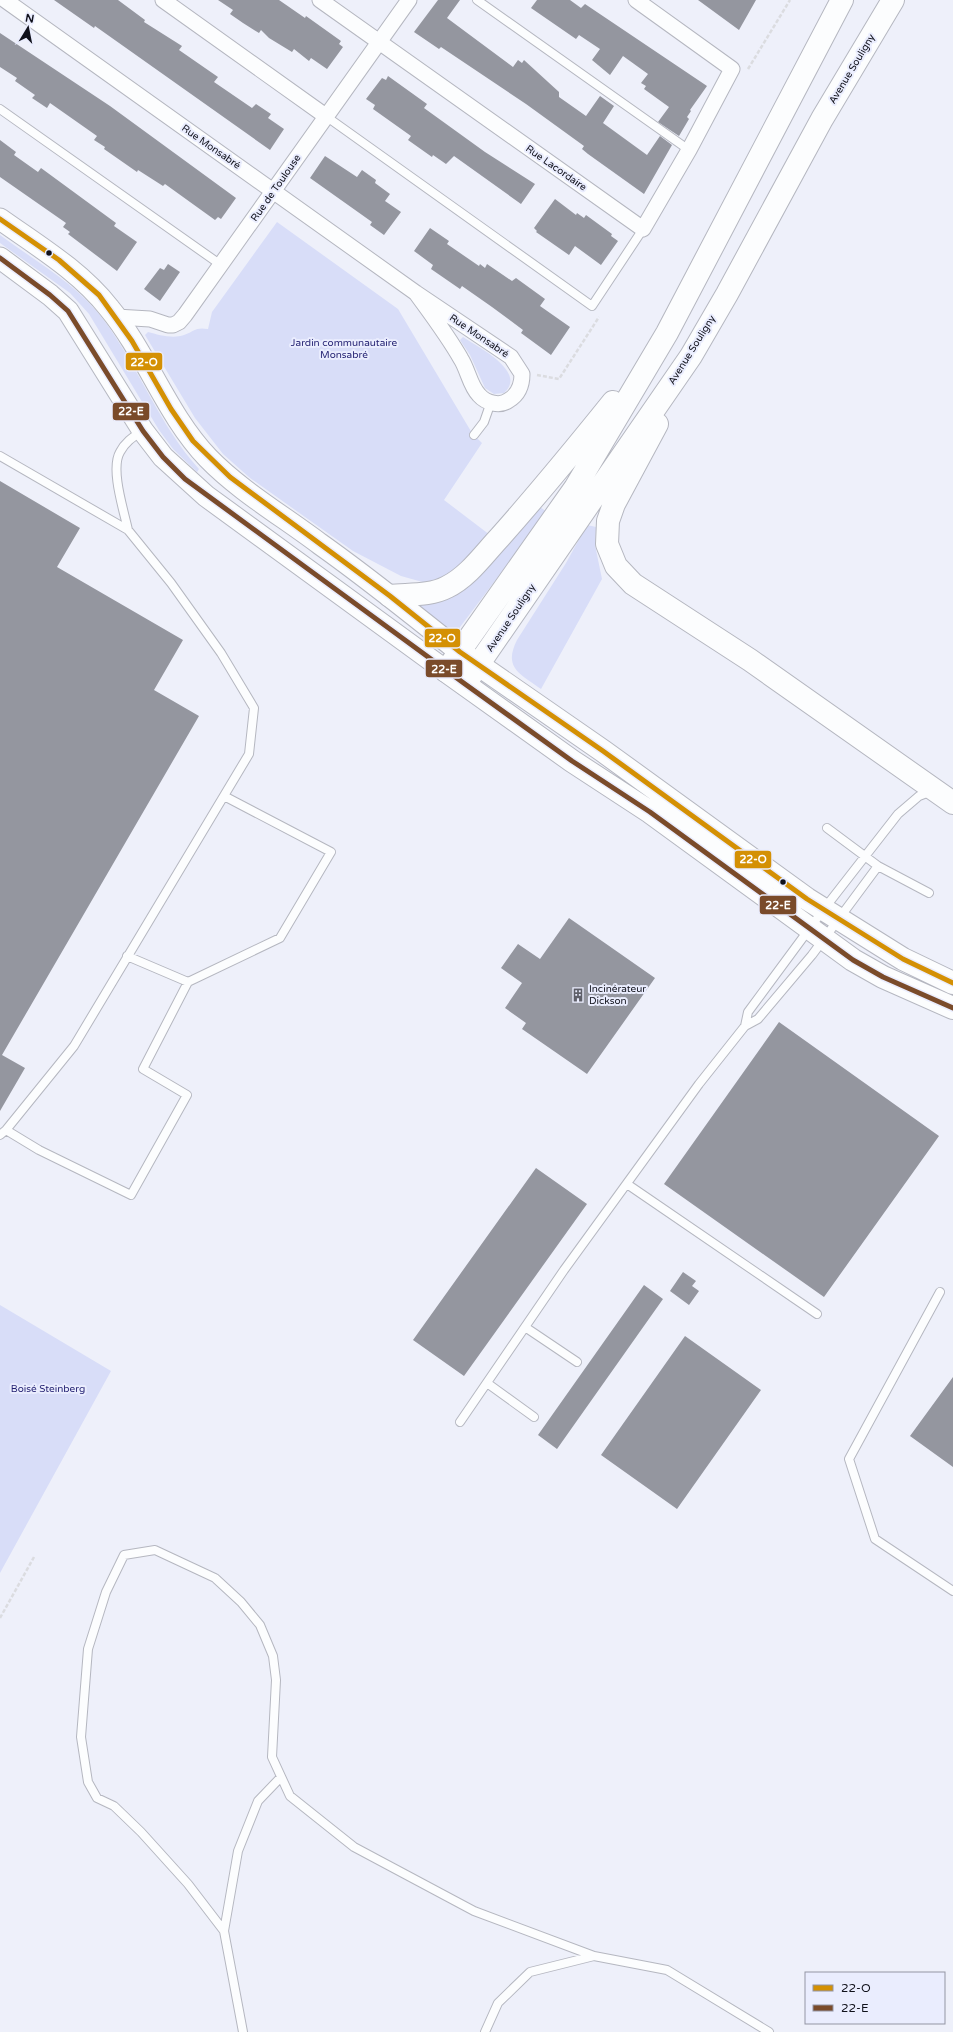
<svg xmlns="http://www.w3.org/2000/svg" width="953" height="2032" viewBox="0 0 953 2032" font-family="'Varela Round',sans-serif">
<rect width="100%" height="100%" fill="#eef0fa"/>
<path fill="#d8ddf8" d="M277,222L398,309L472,433L482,443L444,500L490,535L452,575L426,583L401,576L353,551L250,478L223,454L195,418L145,335L148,332C159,335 173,339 184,335C195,331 195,327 208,329L212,312Z
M0,235C35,261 77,284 103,319C139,367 159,425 199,469L197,472L173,449L159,430L89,314L70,293L0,243Z
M463,337C478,347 528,372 504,393L494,394L485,388L470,355L460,340Z
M540,507L547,512L457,631L447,629L416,605Z
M587,525L596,527L595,545L602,579L541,689C520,674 503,668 517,640L566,563Z
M0,1305L111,1371L0,1573Z"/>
<path fill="#94969f" d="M54,0H118L145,20L144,22L182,46L179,50L218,77L214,82L252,108L256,104L271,114L268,118L284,129L270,150L95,26L94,28Z
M218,0H279L305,18L306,16L341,41L339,44L343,47L327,69L311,58L309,61L294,49L292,52L269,38L261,30L259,33L243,23L230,14L233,10Z
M438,0H460L447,18L513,67L518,60L522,63L524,60L559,92V97L586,116L600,96L614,106L603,123L647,155L660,136L672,145L644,194L588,154L582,149L584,146L526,104L441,47L439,49L414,32Z
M537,0H570L581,8L585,4L707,86L690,110L691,111L687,117L689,119L679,136L658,122L669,107L644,89L646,86L641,83L648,74L623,56L610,75L592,60L600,49L579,35L576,39L531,8Z
M698,0H756L739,30Z
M0,33L110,106L236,198L221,219L218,217L215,220L165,184L163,186L138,170L137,172L104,149L105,147L94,140L97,136L50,103L47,108L32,98L35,95L15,81L17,78L0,67Z
M388,76L427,104L424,108L485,152L535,184L521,204L454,156L446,164L433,155L432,157L408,140L411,136L373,109L375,105L366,99L382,78L386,80Z
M0,140L16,152L14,155L38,172L41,168L116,223L114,226L137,242L117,271L68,234L70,232L63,227L66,223L0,177Z
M325,156L357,177L362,170L376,180L375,183L390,194L385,201L401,212L384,235L370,225L372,222L310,178Z
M555,199L576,215L577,213L584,218L586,215L612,234L611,236L618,241L601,265L575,246L569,255L536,232L537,231L534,228Z
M430,228L449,241L447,244L479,266L480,264L485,268L487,264L512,281L516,278L545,299L540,306L570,327L551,355L521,333L523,330L492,307L462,286L460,289L431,269L433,265L414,251Z
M168,264L180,272L160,301L144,289L160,268L164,270Z
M0,481L80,528L57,567L183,640L154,690L199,716L2,1055L25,1068L0,1111Z
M569,918L655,978L587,1074L522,1029L526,1023L505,1008L522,983L501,968L518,944L540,959Z
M779,1022L939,1136L824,1297L664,1184Z
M536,1168L587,1204L464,1376L413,1340Z
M683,1272L696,1281L692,1286L699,1291L689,1305L670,1291Z
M644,1285L663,1299L557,1449L538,1435Z
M685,1336L761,1390L677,1509L601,1455Z
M953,1377V1467L910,1436Z"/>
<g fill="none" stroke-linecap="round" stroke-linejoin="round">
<g stroke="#b5b7c0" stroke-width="10">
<path id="service" d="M477,0L689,150
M0,109L221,265
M327,117L592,306L643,229
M474,435L484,422L491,402
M0,456L128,530L171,583L221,653L254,708L249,754L74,1046L6,1130L0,1135
M128,530C124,511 110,469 120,452C125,442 133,437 142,431
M827,828L878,866L929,893
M127,956L188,982
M745,1026L748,1012L824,909L898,814L919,796L932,791
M6,1130L39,1150L131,1195L187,1095L143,1069L188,982L280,938L331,852L224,796
M627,1184L817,1314
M940,1292L849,1459L875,1539L953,1591
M525,1327L577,1362
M487,1383L534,1417
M460,1422L564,1270L699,1084L745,1026L758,1019L812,955L878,866
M224,1931L238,1851L258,1801L281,1777
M243,2032L224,1931L188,1884L141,1832L114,1806L97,1798L88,1782L81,1737L88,1649L106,1592L124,1555L155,1550L215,1578L241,1602L260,1625L273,1656L276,1680L272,1757L290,1796L354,1847L474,1911L594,1956
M485,2032L498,2003L530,1972L594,1956L667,1970L769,2032"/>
</g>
<g stroke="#b5b7c0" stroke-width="17">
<path id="minor" d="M5,0L416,293L511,357L522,374C522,385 519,394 509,400C500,407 486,403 479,395C470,386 468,370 461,359C448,336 432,315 416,293
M163,0L327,117
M320,0L643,229L689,150L732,69L636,0
M116,317L150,319L168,325H173L179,322L185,315L409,0"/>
</g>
<g stroke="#b5b7c0" stroke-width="23">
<path id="secondary" d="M0,219C38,246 80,271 109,308C147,354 166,414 208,458C240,491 283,516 320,544C368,578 414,615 460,652
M0,258L50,295L68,311L143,431L163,457L206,496L446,671"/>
</g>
<g stroke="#b5b7c0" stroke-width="24">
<path id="primary" d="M460,652L603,751L807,899L903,959L953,983
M446,671L572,761L650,812L853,960L883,977L953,1008"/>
</g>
<g stroke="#b5b7c0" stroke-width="24">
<path id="trunk" d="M657,424L614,504L608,521L607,544L616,566L633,584L750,660L953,803
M390,596C409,594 430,596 447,587C468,577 484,554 500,537C539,493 576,448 613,402
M446,671L575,488L667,333L842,0
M465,684L691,356L727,294L822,119L893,0"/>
</g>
<path stroke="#dbdce0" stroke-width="2.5" stroke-dasharray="4 2" stroke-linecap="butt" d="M748,69L790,0
M537,375L559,379L599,317
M0,1618L34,1557"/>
<use href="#service" stroke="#fcfdfe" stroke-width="8"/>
<use href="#minor" stroke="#fcfdfe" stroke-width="15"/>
<use href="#secondary" stroke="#fcfdfe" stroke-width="21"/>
<use href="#primary" stroke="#fcfdfe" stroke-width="22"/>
<use href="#trunk" stroke="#fcfdfe" stroke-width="22"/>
<g stroke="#eaedfe" stroke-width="8">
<path id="bus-1" d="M0,219L59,260L99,295L132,341L171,409L193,441L230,477L390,596L460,652L603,751L807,899L903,959L953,983"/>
</g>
<g stroke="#eaedfe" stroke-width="8">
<path id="bus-2" d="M0,258L50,295L68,311L143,431L163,457L185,479L465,684L572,761L650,812L853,960L883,977L953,1008"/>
</g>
<use href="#bus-1" stroke="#d49004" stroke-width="5"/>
<use href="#bus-2" stroke="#7a4b2a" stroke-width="5"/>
</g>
<defs>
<g id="building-bare" transform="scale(1.08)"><path d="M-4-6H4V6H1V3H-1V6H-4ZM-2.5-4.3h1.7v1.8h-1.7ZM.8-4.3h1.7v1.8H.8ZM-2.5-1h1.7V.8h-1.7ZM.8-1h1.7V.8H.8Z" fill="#5e5f69" stroke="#eaedfe" stroke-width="2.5" paint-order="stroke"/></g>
</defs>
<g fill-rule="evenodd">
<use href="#building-bare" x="578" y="995"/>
</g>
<g fill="#10111b" stroke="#eaedfe" stroke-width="1.5">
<circle cx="49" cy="253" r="3.5"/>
<circle cx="783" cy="882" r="3.5"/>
</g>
<g text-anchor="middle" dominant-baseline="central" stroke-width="4" stroke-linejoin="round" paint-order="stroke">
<g font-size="10" fill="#10111b" stroke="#eaedfe">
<text transform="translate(852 69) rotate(-59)">Avenue Souligny</text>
<text transform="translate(211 147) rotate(35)">Rue Monsabré</text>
<text transform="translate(556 168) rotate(35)">Rue Lacordaire</text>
<text transform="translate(276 188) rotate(-55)">Rue de Toulouse</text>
<text transform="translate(479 336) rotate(34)">Rue Monsabré</text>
<text transform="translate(692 350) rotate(-58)">Avenue Souligny</text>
<text transform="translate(511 618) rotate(-56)">Avenue Souligny</text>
</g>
<g font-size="10" fill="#211f70" stroke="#eaedfe">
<text x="344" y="343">Jardin communautaire<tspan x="344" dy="12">Monsabré</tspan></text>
<text x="48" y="1389">Boisé Steinberg</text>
</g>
<g font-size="10" fill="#10111b" stroke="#eaedfe" text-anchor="start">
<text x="589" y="989">Incinérateur<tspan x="589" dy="12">Dickson</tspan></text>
</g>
</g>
<g stroke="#eaedfe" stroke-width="1.5">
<rect x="125" y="352" width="38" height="19" rx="4" fill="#d49004"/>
<rect x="112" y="402" width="38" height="19" rx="4" fill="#7a4b2a"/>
<rect x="424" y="628" width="37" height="20" rx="4" fill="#d49004"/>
<rect x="425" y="659" width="38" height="19" rx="4" fill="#7a4b2a"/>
<rect x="734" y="850" width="38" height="19" rx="4" fill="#d49004"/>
<rect x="759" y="895" width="38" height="20" rx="4" fill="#7a4b2a"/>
</g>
<g font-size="11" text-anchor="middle" font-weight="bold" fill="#fff">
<text x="144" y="366">22-O</text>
<text x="131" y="415">22-E</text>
<text x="442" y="642">22-O</text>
<text x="444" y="673">22-E</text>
<text x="753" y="863">22-O</text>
<text x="778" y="909">22-E</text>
</g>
<rect x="805" y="1972" width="140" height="52" fill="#eaedfe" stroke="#9395a3"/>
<rect x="813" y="1985" width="20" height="6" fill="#d49004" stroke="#9395a3"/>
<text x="841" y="1992" font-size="12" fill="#10111b">22-O</text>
<rect x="813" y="2005" width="20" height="6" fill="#7a4b2a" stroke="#9395a3"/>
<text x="841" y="2012" font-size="12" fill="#10111b">22-E</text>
<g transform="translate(28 28) rotate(10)" stroke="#eaedfe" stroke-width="3" paint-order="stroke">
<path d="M0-3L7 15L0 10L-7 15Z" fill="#10111b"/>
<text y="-6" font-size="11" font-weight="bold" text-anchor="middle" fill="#10111b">N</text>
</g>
</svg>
